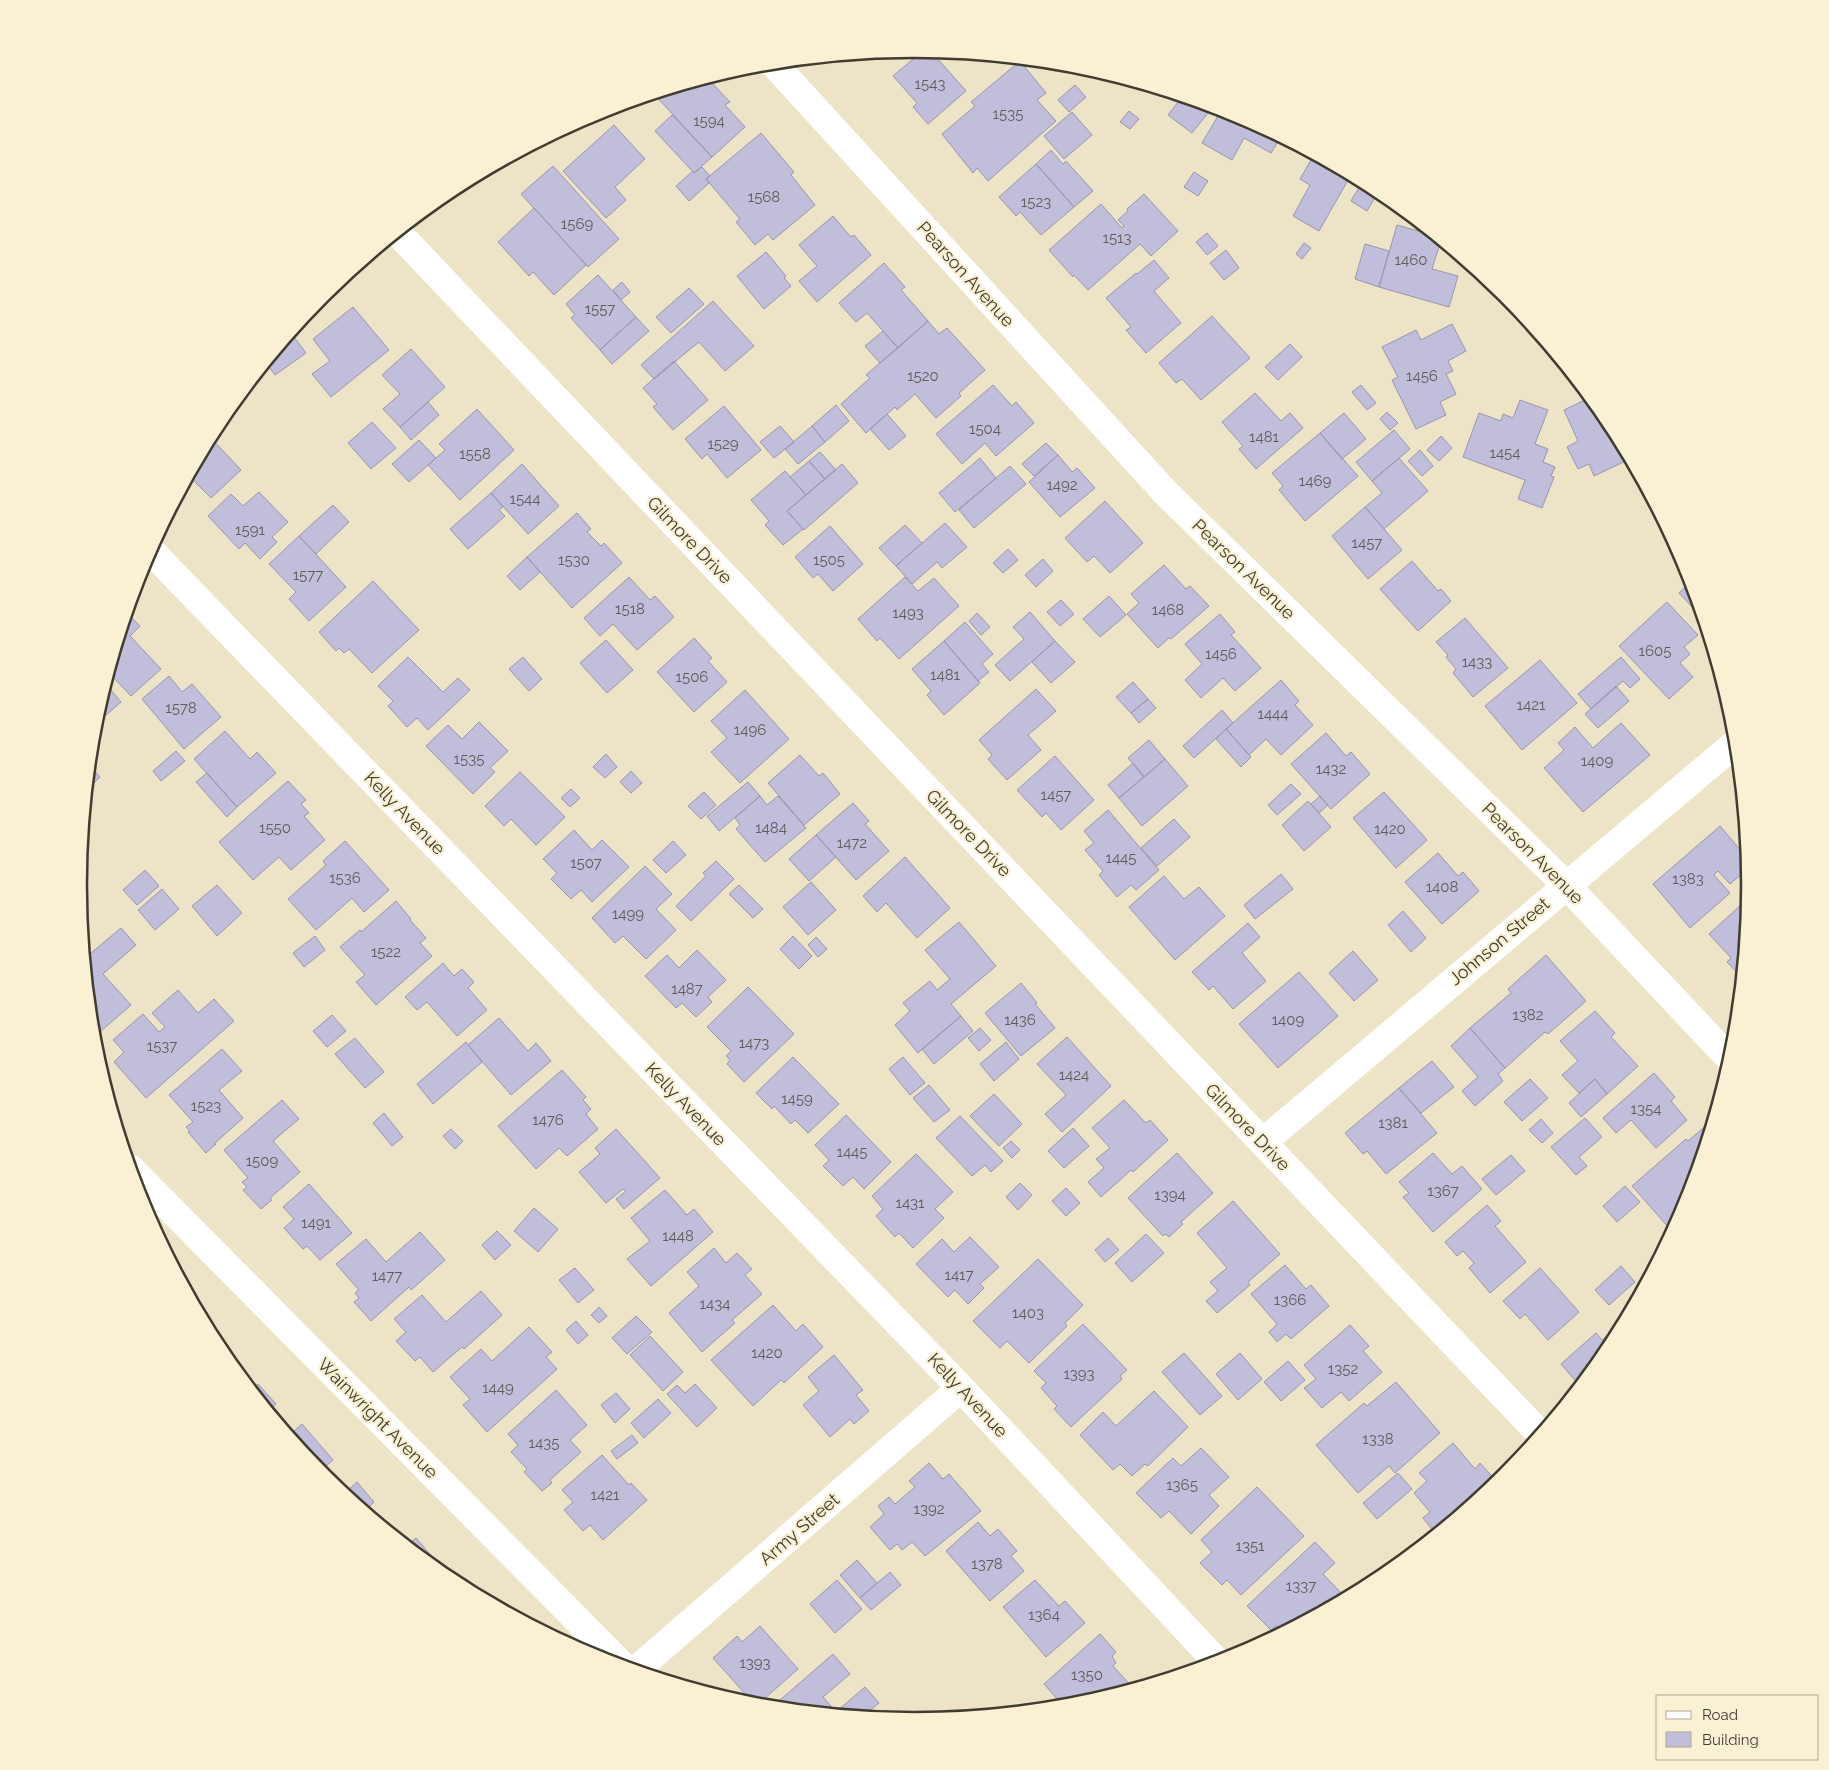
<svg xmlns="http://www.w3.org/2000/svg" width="1829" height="1770" viewBox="0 0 1829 1770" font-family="Raleway,sans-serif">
<rect width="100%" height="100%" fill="#ede3c6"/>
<path fill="#c0beda" stroke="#9895b0" d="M924,50H930L966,91L928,124L913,107L917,103L893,76Z
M880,52L873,58L868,53Z
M1020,61L1046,93L1037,100L1056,121L988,181L977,168L973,173L942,134L975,106L971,102Z
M702,80L707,85L711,82L730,102L725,105L745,127L712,157L654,94Z
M1075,85L1086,97L1069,112L1058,100Z
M1182,97L1189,99L1208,113L1192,133L1168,115Z
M1222,109L1235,113L1281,137L1271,153L1244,138L1232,160L1202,143Z
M1129,111L1139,119L1130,129L1120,122Z
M1072,112L1092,135L1064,159L1044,136Z
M672,115L712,157L694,173L655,131Z
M614,125L645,159L615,187L626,200L606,218L563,171Z
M761,133L794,172L791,175L815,205L773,240L768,234L755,245L736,222L740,219L706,179Z
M1051,150L1063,164L1066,161L1093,191L1074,207L1036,164Z
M1311,160L1321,166L1324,160L1351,175L1319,231L1293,216L1310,185L1300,179Z
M1036,164L1074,207L1041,235L1020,212L1016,216L999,197Z
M553,166L619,239L588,267L521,194Z
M702,167L710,176L706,179L709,183L689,201L676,186L693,171L694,173Z
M1194,172L1208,181L1198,196L1184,187Z
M1361,184L1377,194L1367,211L1351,201Z
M1144,194L1178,231L1151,256L1140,244L1088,290L1074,275L1073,277L1049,250L1101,204L1122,228L1124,226L1118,220L1128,211L1127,209Z
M534,208L586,265L554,295L533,272L529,276L498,242Z
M833,216L851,237L854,235L871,255L817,302L799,281L817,266L799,245Z
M1397,225L1436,236L1441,240L1432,269L1458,276L1449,307L1379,287Z
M1207,233L1218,246L1207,255L1196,242Z
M1304,243L1311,248L1302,259L1296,254Z
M1365,244L1389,251L1379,287L1355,279Z
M1226,250L1239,268L1224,280L1210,263Z
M766,252L786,276L784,278L791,286L764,309L737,276Z
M1154,260L1169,278L1154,291L1181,323L1146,353L1126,330L1131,327L1106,298L1136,273L1137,274Z
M884,263L905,287L901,290L928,321L898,348L867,313L856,322L839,303Z
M598,275L636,317L600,350L571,318L575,315L566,304Z
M622,282L630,292L621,300L613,290Z
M689,288L704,304L671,333L656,317Z
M713,301L754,346L725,371L699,342L654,379L641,365Z
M353,307L389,350L331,397L312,374L330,361L313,339Z
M1212,316L1250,358L1201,400L1182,379L1176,383L1159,363Z
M636,317L649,331L612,364L600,350Z
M928,321L939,334L947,328L985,370L959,393L961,396L936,418L915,394L897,410L895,407L866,433L841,404L870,378L866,375Z
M1452,324L1466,351L1448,361L1453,371L1446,374L1456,394L1440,402L1446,415L1416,429L1392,380L1398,377L1382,347L1416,330L1421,340Z
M883,331L898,348L880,363L865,346Z
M291,333L306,353L275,375L266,363Z
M1290,344L1302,357L1278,380L1265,367Z
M411,349L445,387L400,427L383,409L400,394L382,375Z
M674,361L708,400L673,430L653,407L657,404L643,388Z
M993,385L1012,406L1016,402L1034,423L996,456L985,443L962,464L936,434Z
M1361,385L1376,403L1367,410L1352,392Z
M1255,393L1281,421L1290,413L1303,428L1256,469L1239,449L1243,446L1222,422Z
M1591,397L1599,415L1603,412L1610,421L1630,459L1594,476L1589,464L1578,469L1567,447L1578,441L1564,410Z
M1520,400L1548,410L1535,444L1548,449L1543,462L1555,467L1551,476L1554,477L1542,508L1518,499L1525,480L1463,457L1479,413L1501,421L1503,414L1513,418Z
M428,402L439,415L411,440L400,427Z
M836,405L849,421L825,442L812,426Z
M724,406L761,450L727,478L707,454L702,459L685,439Z
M477,409L514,450L460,500L428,465L445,450L439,444Z
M1387,412L1398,423L1390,430L1380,419Z
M1344,413L1366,439L1342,459L1320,433Z
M887,414L906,436L889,450L870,429Z
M372,422L396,448L371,469L348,443Z
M780,426L794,442L774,458L760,442Z
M812,426L825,442L798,464L785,449Z
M1394,430L1410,449L1372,481L1356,462Z
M1320,433L1358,476L1305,521L1279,490L1283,486L1272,473Z
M1441,436L1452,448L1439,461L1427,450Z
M210,437L241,470L211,498L189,476Z
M419,440L436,458L409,482L392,464Z
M1046,443L1058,455L1034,476L1022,464Z
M1420,450L1433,466L1422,476L1408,461Z
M820,452L836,470L825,479L809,461Z
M1058,455L1072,472L1077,468L1095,488L1060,517L1029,482Z
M980,458L996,478L955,512L939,493Z
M1399,458L1428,491L1384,529L1365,507L1382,493L1372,481Z
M809,461L825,479L806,495L790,477Z
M522,464L559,506L528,534L491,493Z
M842,464L858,483L804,530L787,511Z
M1010,466L1026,484L974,528L959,510Z
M785,471L806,495L787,511L803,529L783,545L765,525L769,521L751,500Z
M259,492L288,522L272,537L277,542L260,559L245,543L239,549L208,516L231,494L243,506Z
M491,493L503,507L499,510L505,516L468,549L450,529Z
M1105,501L1143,543L1110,573L1094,556L1087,562L1065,538Z
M333,505L349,522L316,554L299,536Z
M1365,507L1402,550L1368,579L1332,536Z
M577,513L591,529L587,532L601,546L604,543L622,563L572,608L527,557Z
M945,523L967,547L942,568L937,562L912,584L896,566Z
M905,525L922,543L896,566L879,548Z
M830,526L863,564L833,591L818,574L813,578L795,557Z
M299,536L346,587L309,621L289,599L296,592L269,564Z
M1008,549L1018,560L1003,573L993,563Z
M527,557L540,572L520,590L507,576Z
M1043,559L1053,571L1036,587L1025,575Z
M1412,561L1438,591L1441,589L1451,601L1418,631L1380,589Z
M1164,565L1186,589L1190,586L1209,606L1171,639L1169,638L1158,648L1127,614L1139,603L1131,594Z
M629,577L650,600L655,596L674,617L637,650L613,624L600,636L584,618Z
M905,577L918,591L934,578L959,606L899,659L880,638L877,641L858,619Z
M373,581L419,630L372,673L349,649L344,653L339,648L336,651L319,632Z
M1692,581L1704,620L1679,593Z
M1109,596L1126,615L1100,637L1083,619Z
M1061,600L1074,614L1060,626L1047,612Z
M1667,602L1698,635L1684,647L1690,654L1680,663L1693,677L1669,699L1619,646Z
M1030,612L1055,641L1010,681L995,665L1024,639L1013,627Z
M127,613L140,626L130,636L161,669L131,696L109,673Z
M977,613L990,627L981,635L969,621Z
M1220,614L1235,632L1231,635L1261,668L1235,691L1223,678L1201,698L1185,680L1202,664L1185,644Z
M1465,618L1508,668L1473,697L1453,673L1456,669L1446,657L1448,655L1436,642Z
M965,622L993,654L982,664L989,672L978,681L944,641Z
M694,638L712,658L708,661L727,682L694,712L657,672Z
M606,640L633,670L607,693L580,663Z
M944,641L980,683L944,715L927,695L931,691L912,669Z
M1055,641L1075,662L1051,683L1032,662Z
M408,657L443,692L458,678L470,690L428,730L417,718L407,727L388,706L393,701L378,686Z
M523,657L542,679L529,691L509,669Z
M1621,657L1640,679L1630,688L1623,681L1591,709L1578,694Z
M1540,660L1577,703L1522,750L1485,706Z
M169,676L182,692L192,684L221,717L184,749L142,699Z
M1281,680L1299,701L1295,705L1313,725L1281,755L1266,739L1249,755L1226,729Z
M1133,682L1148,699L1131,713L1116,697Z
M1616,686L1629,701L1598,728L1585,714Z
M110,689L121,702L98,722L95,719L103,695Z
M1036,689L1056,711L1028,735L1041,750L1007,780L988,759L992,755L979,740Z
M745,690L789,739L740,783L711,752L727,738L711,721Z
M1148,699L1156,708L1139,723L1131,713Z
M1222,710L1233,723L1194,758L1183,746Z
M479,722L508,751L490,768L495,772L473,794L426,746L448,725L462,739Z
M1621,723L1650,755L1583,812L1544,768L1564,750L1558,743L1575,727L1593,748Z
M1226,729L1251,757L1241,767L1216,739Z
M225,731L250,759L257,752L276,773L237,807L194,759Z
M1326,733L1346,756L1351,752L1370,774L1331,809L1291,764Z
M1149,740L1165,759L1144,777L1128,758Z
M176,751L185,761L161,781L153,771Z
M606,754L617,767L605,778L593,767Z
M800,755L819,776L823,773L840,794L804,825L768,783Z
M1055,756L1094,800L1061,830L1046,813L1042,817L1017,790Z
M1165,759L1188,786L1142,826L1119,798Z
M1133,763L1144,777L1119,798L1108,785Z
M90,766L100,777L88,789Z
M631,771L642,783L631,793L620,782Z
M520,772L565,817L536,845L511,819L504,826L485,806Z
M207,773L237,807L227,817L196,782Z
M288,781L306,800L301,804L309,813L304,816L325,840L291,870L279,857L253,880L219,842Z
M748,782L760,796L719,831L707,816Z
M1291,784L1301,794L1277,815L1268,805Z
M571,789L580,798L570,807L561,798Z
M704,792L716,805L701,819L688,806Z
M1384,792L1427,840L1396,868L1353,818Z
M760,796L767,805L778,796L806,828L765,862L736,829L740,825L735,818Z
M1320,796L1328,805L1319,813L1311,804Z
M1308,801L1331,827L1304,851L1282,825Z
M853,803L869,821L865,824L889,851L856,880L816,835Z
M1108,810L1159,870L1136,890L1131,885L1117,897L1099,875L1103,871L1085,850L1094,843L1084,831Z
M1174,819L1190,837L1157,866L1141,848Z
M1720,826L1748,859L1749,868L1730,884L1718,871L1714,875L1730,893L1690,928L1653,884Z
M574,830L592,850L602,840L629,867L592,902L581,890L571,899L551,879L557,873L543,859Z
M816,835L836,857L809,881L789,859Z
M345,841L389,890L364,912L352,898L316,930L288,899L326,865L323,861Z
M673,841L686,855L666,873L653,860Z
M1438,853L1458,876L1463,872L1479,891L1442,924L1405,882Z
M905,857L950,908L917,938L886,903L877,912L863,896Z
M716,861L734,879L691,921L676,906L706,876L703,873Z
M645,866L672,894L656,909L676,930L646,959L623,936L615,943L592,918Z
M145,870L159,886L137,905L123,890Z
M1281,874L1293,889L1255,919L1244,905Z
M1164,876L1184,899L1199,887L1225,916L1175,960L1129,907Z
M811,882L836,910L808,935L783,907Z
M217,885L242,913L217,936L192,906Z
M739,885L763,909L753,918L729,894Z
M162,889L179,909L155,930L138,910Z
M396,901L411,919L410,920L426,938L420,943L432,956L376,1005L356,982L365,975L340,947L360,930L361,932Z
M1742,904L1748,911L1742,978L1727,962L1731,958L1709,934Z
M1403,911L1426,938L1411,952L1388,925Z
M959,922L996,966L951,1004L961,1016L918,1053L895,1025L910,1011L903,1003L930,981L937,990L950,979L925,950Z
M1248,923L1260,937L1242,953L1266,981L1233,1009L1213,986L1209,990L1192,972Z
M121,928L136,945L103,974L131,1005L93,1038L85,958Z
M83,930L89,937L84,941Z
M315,936L325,950L304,967L293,953Z
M793,936L812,956L799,969L780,949Z
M816,937L827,949L818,957L808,945Z
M697,950L726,980L708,997L712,1002L696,1017L682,1003L676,1008L645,976L667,955L679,968Z
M1353,951L1378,980L1354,1001L1329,973Z
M1546,955L1586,1001L1548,1034L1545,1032L1505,1068L1470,1028L1511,993L1508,989Z
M443,963L454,976L462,969L474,982L468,988L487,1010L457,1036L427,1002L417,1010L405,997Z
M1299,972L1338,1016L1278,1068L1239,1024Z
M1021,983L1037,1003L1035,1004L1055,1028L1021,1056L985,1013Z
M748,987L794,1034L744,1082L727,1064L730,1060L726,1056L731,1051L707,1027Z
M178,990L198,1013L214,999L234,1021L146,1098L114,1062L124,1052L113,1040L143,1014L159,1032L165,1027L152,1013Z
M1595,1011L1615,1033L1611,1037L1638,1066L1607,1094L1595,1079L1579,1093L1562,1075L1578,1061L1560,1041Z
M332,1015L346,1031L327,1047L313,1031Z
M961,1016L973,1031L934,1064L922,1049Z
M499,1018L528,1051L536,1043L551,1061L511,1095L468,1045Z
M980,1028L991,1040L979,1051L968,1038Z
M1470,1028L1505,1068L1498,1074L1503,1081L1475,1106L1462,1091L1478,1077L1451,1046Z
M1067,1037L1111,1086L1062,1132L1045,1114L1066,1095L1037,1064Z
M355,1038L384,1072L365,1088L335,1054Z
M466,1042L482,1062L433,1104L417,1084Z
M1006,1042L1019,1059L994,1081L980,1064Z
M222,1049L242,1071L219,1090L243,1118L214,1144H216L206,1153L188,1132L190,1131L186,1127L193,1122L169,1095Z
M793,1057L839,1104L808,1133L795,1120L791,1124L774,1106L772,1109L756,1093Z
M903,1057L925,1083L910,1095L889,1069Z
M1432,1061L1454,1087L1421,1113L1399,1088Z
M562,1070L586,1097L583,1100L591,1109L586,1114L598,1129L567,1156L559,1148L536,1169L498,1126Z
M1654,1073L1675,1097L1671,1101L1687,1120L1656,1148L1631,1120L1616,1133L1603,1118Z
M1530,1079L1548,1098L1522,1121L1504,1102Z
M1595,1079L1607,1094L1581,1117L1569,1103Z
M929,1085L950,1110L934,1122L913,1098Z
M1399,1088L1437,1133L1386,1174L1367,1151L1363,1154L1345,1133Z
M994,1094L1022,1124L999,1146L970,1116Z
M282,1100L299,1119L273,1141L300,1172L270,1198L272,1200L261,1209L243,1190L247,1187L242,1182L248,1178L224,1150Z
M1124,1100L1146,1123L1150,1120L1168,1140L1133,1172L1131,1170L1101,1197L1088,1182L1104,1168L1096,1159L1110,1148L1092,1128Z
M384,1113L403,1137L392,1146L373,1123Z
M846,1115L891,1162L864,1189L853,1177L843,1186L823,1166L829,1160L815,1145Z
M960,1116L1003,1161L991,1172L985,1165L972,1176L936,1138Z
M1585,1118L1602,1137L1579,1157L1587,1166L1576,1175L1551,1147Z
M1541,1119L1553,1133L1542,1143L1529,1130Z
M1708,1124L1711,1127L1687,1205L1677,1223L1670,1229L1632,1186L1686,1139L1688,1141Z
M1073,1128L1089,1146L1064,1168L1048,1151Z
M451,1129L463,1141L455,1149L443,1136Z
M616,1129L660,1178L624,1209L616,1199L626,1191L623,1189L606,1203L579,1172L600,1154L595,1148Z
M1011,1141L1020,1150L1012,1158L1003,1148Z
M1177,1153L1213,1193L1181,1222L1183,1224L1169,1237L1165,1234L1163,1236L1128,1198Z
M1433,1153L1452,1174L1462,1166L1482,1189L1433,1232L1403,1197L1409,1193L1399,1182Z
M916,1154L953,1192L935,1209L944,1218L913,1248L899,1233L895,1237L876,1216L883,1209L872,1196Z
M1511,1155L1525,1171L1496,1195L1482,1179Z
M1020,1183L1032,1195L1018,1210L1006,1197Z
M309,1184L352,1233L320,1260L307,1246L303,1249L284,1228L294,1219L283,1207Z
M1625,1186L1640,1202L1617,1222L1603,1206Z
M1066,1188L1080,1203L1066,1216L1052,1201Z
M665,1190L687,1215L694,1209L713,1232L651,1286L627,1259L650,1241L631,1218Z
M1233,1201L1280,1254L1248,1282L1250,1285L1217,1313L1206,1301L1218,1291L1210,1282L1227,1268L1197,1233Z
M1487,1205L1501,1221L1495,1226L1526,1262L1490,1293L1469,1268L1474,1263L1463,1251L1457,1256L1445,1242Z
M534,1208L558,1229L538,1252L514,1231Z
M497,1231L511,1245L495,1260L482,1245Z
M420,1232L445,1260L411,1290L409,1287L371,1321L354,1302L359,1298L355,1293L359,1290L336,1264L366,1239L386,1262Z
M1146,1234L1164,1253L1132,1282L1115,1263Z
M970,1237L999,1267L980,1284L984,1288L968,1304L955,1290L948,1297L916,1264L942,1239L954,1252Z
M1108,1238L1119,1250L1105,1262L1095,1250Z
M714,1248L726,1263L737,1253L752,1269L745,1275L762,1294L732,1320L735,1323L702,1352L669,1313L699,1286L687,1272Z
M1038,1259L1083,1305L1065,1323L1067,1326L1029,1363L1007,1341L1000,1348L973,1321Z
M1285,1265L1306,1289L1311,1285L1329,1306L1291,1339L1286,1334L1277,1342L1269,1332L1277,1324L1251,1294Z
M1621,1266L1635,1282L1609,1305L1595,1290Z
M575,1268L594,1290L578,1303L559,1280Z
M1540,1268L1579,1312L1548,1340L1525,1314L1520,1319L1503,1301Z
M481,1291L502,1315L464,1349L462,1347L433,1372L420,1357L415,1361L396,1341L406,1332L394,1319L422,1295L446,1322Z
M773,1305L796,1331L803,1324L823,1347L784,1383L781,1380L753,1406L711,1360Z
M599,1307L607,1316L599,1323L591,1315Z
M636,1316L652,1332L627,1354L612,1338Z
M576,1321L588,1335L578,1344L566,1330Z
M1622,1322L1624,1324L1610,1350L1580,1386L1561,1364L1596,1333L1602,1340Z
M1083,1324L1127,1370L1120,1376L1122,1379L1071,1427L1054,1409L1057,1406L1041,1388L1046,1383L1034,1371Z
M1350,1325L1369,1346L1363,1351L1382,1372L1349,1401L1341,1392L1322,1408L1304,1388L1316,1379L1304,1365Z
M529,1327L552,1352L546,1357L557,1369L487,1432L463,1405L470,1399L450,1377L481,1349L492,1361Z
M650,1336L683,1372L663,1391L630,1355Z
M1184,1353L1222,1396L1200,1415L1162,1372Z
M1240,1353L1262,1379L1238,1400L1216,1374Z
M834,1355L863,1390L856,1395L869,1411L854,1424L850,1419L830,1437L803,1405L819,1391L808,1377Z
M1288,1361L1305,1380L1281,1401L1264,1382Z
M1396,1382L1440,1433L1395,1473L1389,1466L1358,1493L1316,1445L1364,1403L1367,1406Z
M258,1384L276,1404L269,1410L252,1389Z
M695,1384L717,1408L697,1427L667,1394L677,1385L685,1393Z
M556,1390L587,1425L570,1440L581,1452L550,1480L552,1483L542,1491L524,1472L527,1469L511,1452L518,1445L508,1434Z
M1154,1391L1188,1427L1148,1466L1145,1464L1132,1476L1120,1464L1113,1470L1080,1435L1103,1412L1116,1426Z
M616,1393L630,1409L615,1423L601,1405Z
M658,1399L671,1413L644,1438L631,1423Z
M280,1418L293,1432L302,1424L333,1460L319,1472L277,1420Z
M632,1435L638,1443L617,1459L611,1451Z
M1453,1443L1475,1469L1480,1463L1498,1483L1436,1534L1423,1518L1430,1512L1414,1493L1427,1481L1419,1473Z
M1201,1448L1229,1477L1209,1495L1219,1506L1191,1534L1169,1511L1161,1518L1136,1493L1173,1458L1181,1466Z
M602,1455L629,1485L631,1483L647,1500L603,1540L590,1525L583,1531L564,1510L573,1502L562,1490Z
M929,1463L943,1479L949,1474L981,1511L925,1556L912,1542L902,1550L897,1544L890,1550L870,1527L884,1514L878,1506L889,1497L895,1504L915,1487L909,1481Z
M1398,1473L1412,1489L1377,1519L1363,1503Z
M336,1477L347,1491L357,1482L374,1502L368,1508L381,1524L330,1482Z
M1257,1487L1304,1536L1241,1595L1227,1580L1222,1585L1200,1563L1212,1552L1201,1540Z
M978,1522L990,1536L998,1529L1017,1551L1011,1556L1024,1571L990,1601L946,1551Z
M393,1529L408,1545L416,1538L445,1572L443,1574L390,1531Z
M1315,1542L1335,1563L1323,1574L1346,1598L1282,1632L1276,1626L1271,1630L1247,1606Z
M857,1560L877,1583L860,1598L840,1575Z
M890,1572L901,1585L871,1610L860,1598Z
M837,1580L862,1609L835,1633L810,1604Z
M1035,1580L1059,1606L1065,1601L1085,1623L1046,1657L1003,1607Z
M760,1626L798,1669L756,1706L713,1658L737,1636L742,1642Z
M1100,1634L1116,1652L1112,1656L1116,1663L1113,1666L1133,1688L1087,1702L1082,1696L1070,1706L1064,1707L1044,1684Z
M833,1654L850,1674L823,1697L836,1712L865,1687L879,1703L863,1716L772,1707Z
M887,1710L895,1719L879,1718Z"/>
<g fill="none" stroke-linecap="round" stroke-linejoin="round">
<path stroke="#fff" stroke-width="28" d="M773,63L1165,492L1566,885L1731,1060
M398,233L1540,1434
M150,550L961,1388L1218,1663
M1263,1142L1737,742
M131,1169L624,1667
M636,1670L961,1388"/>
</g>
<g text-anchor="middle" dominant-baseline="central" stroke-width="4.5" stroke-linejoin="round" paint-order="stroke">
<g font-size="15" fill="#605c5a">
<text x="930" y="84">1543</text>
<text x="1008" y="114">1535</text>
<text x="709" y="121">1594</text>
<text x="764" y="197">1568</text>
<text x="1036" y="202">1523</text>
<text x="577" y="224">1569</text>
<text x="1117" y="238">1513</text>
<text x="1411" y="260">1460</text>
<text x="600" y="309">1557</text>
<text x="923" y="376">1520</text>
<text x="1422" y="376">1456</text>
<text x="985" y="429">1504</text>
<text x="1264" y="437">1481</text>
<text x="723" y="444">1529</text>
<text x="1505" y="453">1454</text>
<text x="475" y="454">1558</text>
<text x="1315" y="481">1469</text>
<text x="1062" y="485">1492</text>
<text x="525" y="499">1544</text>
<text x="250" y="530">1591</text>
<text x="1367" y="543">1457</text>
<text x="574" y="560">1530</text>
<text x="829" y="560">1505</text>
<text x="308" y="575">1577</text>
<text x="630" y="609">1518</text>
<text x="1168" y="610">1468</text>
<text x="908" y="613">1493</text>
<text x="1655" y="651">1605</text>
<text x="1221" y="654">1456</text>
<text x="1477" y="662">1433</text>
<text x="945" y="675">1481</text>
<text x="692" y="677">1506</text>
<text x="1531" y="705">1421</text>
<text x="181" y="708">1578</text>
<text x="1273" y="714">1444</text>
<text x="750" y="730">1496</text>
<text x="469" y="759">1535</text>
<text x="1597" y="761">1409</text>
<text x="1331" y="769">1432</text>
<text x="1056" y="795">1457</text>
<text x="275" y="828">1550</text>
<text x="771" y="828">1484</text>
<text x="1390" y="829">1420</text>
<text x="852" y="843">1472</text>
<text x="1121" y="858">1445</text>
<text x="586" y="863">1507</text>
<text x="345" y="878">1536</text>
<text x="1688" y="879">1383</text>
<text x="1442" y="887">1408</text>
<text x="628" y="914">1499</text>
<text x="386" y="952">1522</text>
<text x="687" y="989">1487</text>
<text x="1528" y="1015">1382</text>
<text x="1020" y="1020">1436</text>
<text x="1288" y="1020">1409</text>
<text x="754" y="1043">1473</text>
<text x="162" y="1046">1537</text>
<text x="1074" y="1075">1424</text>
<text x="797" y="1099">1459</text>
<text x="206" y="1106">1523</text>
<text x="1646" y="1109">1354</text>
<text x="548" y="1120">1476</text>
<text x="1393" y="1123">1381</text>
<text x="852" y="1152">1445</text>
<text x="262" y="1161">1509</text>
<text x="1443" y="1191">1367</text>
<text x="1170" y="1195">1394</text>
<text x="910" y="1203">1431</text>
<text x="316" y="1223">1491</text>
<text x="678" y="1236">1448</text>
<text x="959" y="1275">1417</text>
<text x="387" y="1276">1477</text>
<text x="1290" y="1300">1366</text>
<text x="715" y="1304">1434</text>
<text x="1028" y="1313">1403</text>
<text x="767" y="1353">1420</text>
<text x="1343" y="1369">1352</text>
<text x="1079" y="1374">1393</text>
<text x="498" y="1388">1449</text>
<text x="1378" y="1439">1338</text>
<text x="544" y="1443">1435</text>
<text x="1182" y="1485">1365</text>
<text x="605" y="1495">1421</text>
<text x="929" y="1509">1392</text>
<text x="1250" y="1546">1351</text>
<text x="987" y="1564">1378</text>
<text x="1301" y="1586">1337</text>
<text x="1044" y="1615">1364</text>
<text x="755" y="1663">1393</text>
<text x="1087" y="1675">1350</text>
</g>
<g font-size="18" fill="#403c30" stroke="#faf0d3">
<text transform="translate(966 274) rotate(48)">Pearson Avenue</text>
<text transform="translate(690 540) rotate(46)">Gilmore Drive</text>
<text transform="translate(1244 569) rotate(44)">Pearson Avenue</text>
<text transform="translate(405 813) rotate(46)">Kelly Avenue</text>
<text transform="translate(969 833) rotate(46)">Gilmore Drive</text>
<text transform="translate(1533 853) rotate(45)">Pearson Avenue</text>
<text transform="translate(1499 941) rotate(-40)">Johnson Street</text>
<text transform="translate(686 1104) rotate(46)">Kelly Avenue</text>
<text transform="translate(1248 1127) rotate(46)">Gilmore Drive</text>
<text transform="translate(968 1395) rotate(47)">Kelly Avenue</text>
<text transform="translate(378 1418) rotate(45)">Wainwright Avenue</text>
<text transform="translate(799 1529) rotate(-41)">Army Street</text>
</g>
</g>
<path d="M0 0H1829V1770H0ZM87 885a827 827 0 1 1 1654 0a827 827 0 1 1-1654 0Z" fill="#faf0d3" fill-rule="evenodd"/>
<path fill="none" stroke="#403c30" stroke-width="2.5" d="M87 885a827 827 0 1 1 1654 0a827 827 0 1 1-1654 0Z"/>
<rect x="1656" y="1695" width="162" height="65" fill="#faf0d3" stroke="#b0a892"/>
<rect x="1666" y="1711" width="25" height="8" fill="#ffffff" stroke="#b0a892"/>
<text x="1702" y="1720" font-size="15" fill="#403c30">Road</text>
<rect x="1666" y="1732" width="25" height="15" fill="#c0beda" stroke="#b0a892"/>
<text x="1702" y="1745" font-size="15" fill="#403c30">Building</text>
</svg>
